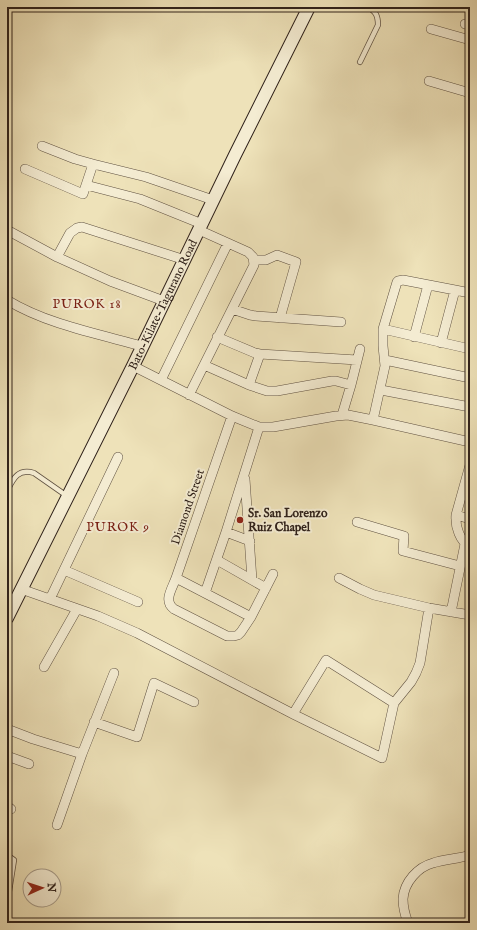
<svg xmlns="http://www.w3.org/2000/svg" width="477" height="930" viewBox="0 0 477 930" font-family="'IM FELL English',serif">
<rect width="100%" height="100%" fill="#eee2b9"/>
<filter id="stains"><feTurbulence type="fractalNoise" baseFrequency=".005" numOctaves="4"/><feColorMatrix values="0 0 0 0 .2 0 0 0 0 .09 0 0 0 0 .02 0 0 0 .5 -.17"/></filter>
<radialGradient id="worn" r=".72"><stop offset=".6" stop-color="#630" stop-opacity="0"/><stop offset="1" stop-color="#630" stop-opacity=".3"/></radialGradient>
<g fill="none" stroke-linecap="round" stroke-linejoin="round">
<g stroke="#605242" stroke-width="6">
<path id="lane" d="M360,62L378,25C378,16 376,11 367,7
M7,491C13,479 18,468 34,473L67,496
M7,855L14,860L8,898"/>
</g>
<g stroke="#605242" stroke-width="10">
<path id="street" d="M465,24L470,25
M431,29L470,40
M429,81L470,93
M42,146L75,159L93,164L146,177L213,200
M25,169L83,194L93,164
M86,185L140,199L202,224
M7,230L57,257L110,281L164,301
M57,257L70,233L77,228L82,227L185,260
M254,260H266L277,255L296,262L280,318
M7,300C46,324 98,334 142,346
M232,309L250,315L256,316L341,322
M383,329L470,349
M217,337L255,353L260,354L357,360
M414,337L428,285
M441,343L455,290
M385,360L470,378
M204,365L249,385L267,391H277L332,381H336L351,385
M133,366L232,416L259,427H273L336,416L348,415L373,420L470,442
M161,380L228,243
M249,385L260,354
M381,390L470,407
M189,395L254,265L253,257L248,252L199,230
M342,415L351,385L360,349
M232,416L176,578C172,589 163,601 174,609L227,636H234L238,635L241,632L251,617L273,574
M373,420L385,366L383,346V329L397,282L398,281L403,280L455,290L470,293
M470,465L456,515C455,527 460,541 470,547
M245,479L252,580
M456,515L470,519
M357,522L404,536L403,551L460,566
M226,532L250,541
M217,560L266,588
M64,570L138,602
M176,578L251,617
M339,578L360,589L374,595L429,608L470,615
M21,589L98,616L137,633L293,714L382,758L394,703L411,682L416,673L420,663L429,608
M205,593L226,532L259,427
M50,599L118,457
M451,612L465,544
M44,667L77,609
M293,714L326,660L394,703
M94,722L137,737L154,683L194,702
M7,729L33,739L82,754
M7,756L29,764
M7,806L11,809
M57,825L82,754L114,673
M408,923C405,915 403,907 403,899C404,882 418,867 433,863C445,859 458,859 470,855"/>
</g>
<g stroke="#30221b" stroke-width="14">
<g id="secondary">
<path id="s1" d="M7,618L133,366L235,155L309,7"/>
</g>
</g>
<use href="#lane" stroke="#f4ecd2" stroke-width="4.5"/>
<use href="#street" stroke="#f4ecd2" stroke-width="9"/>
<use href="#secondary" stroke="#f4ecd2" stroke-width="12"/>
</g>
<circle fill="#8f2418" stroke="#f4ecd2" stroke-width="1.5" cx="240" cy="520" r="4"/>
<g text-anchor="middle" dominant-baseline="central" stroke-width="4" stroke-linejoin="round" paint-order="stroke">
<g font-size="12" fill="#30221b" stroke="#f4ecd2">
<text stroke="none"><textPath href="#s1" startOffset="350">Bato-Kilate-Tagurano Road</textPath></text>
<text transform="translate(188 507) rotate(-71)">Diamond Street</text>
</g>
<g font-size="12" font-weight="bold" fill="#30221b" stroke="#f4ecd2" text-anchor="start">
<text x="248" y="513">Sr. San Lorenzo<tspan x="248" dy="14">Ruiz Chapel</tspan></text>
</g>
<g font-size="13" letter-spacing="1" fill="#7a1f14" stroke="#f4ecd2">
<text x="87" y="304">PUROK 18</text>
<text x="118" y="527">PUROK 9</text>
</g>
</g>
<rect width="477" height="930" fill="none" stroke="#eee2b9" stroke-width="24"/>
<rect x="8" y="8" width="461" height="914" fill="none" stroke="#30221b" stroke-width="2"/>
<rect x="12" y="12" width="453" height="906" fill="none" stroke="#30221b"/>
<g transform="translate(42 888) rotate(87)"><circle r="19" fill="#f4ecd2" stroke="#a69b89"/>
<path d="M0-3L7 15L0 10L-7 15Z" fill="#8f2418"/>
<text y="-6" font-size="11" font-weight="bold" text-anchor="middle" fill="#30221b">N</text>
</g>
<rect width="100%" height="100%" filter="url(#stains)"/>
<rect width="100%" height="100%" fill="url(#worn)"/>
</svg>
